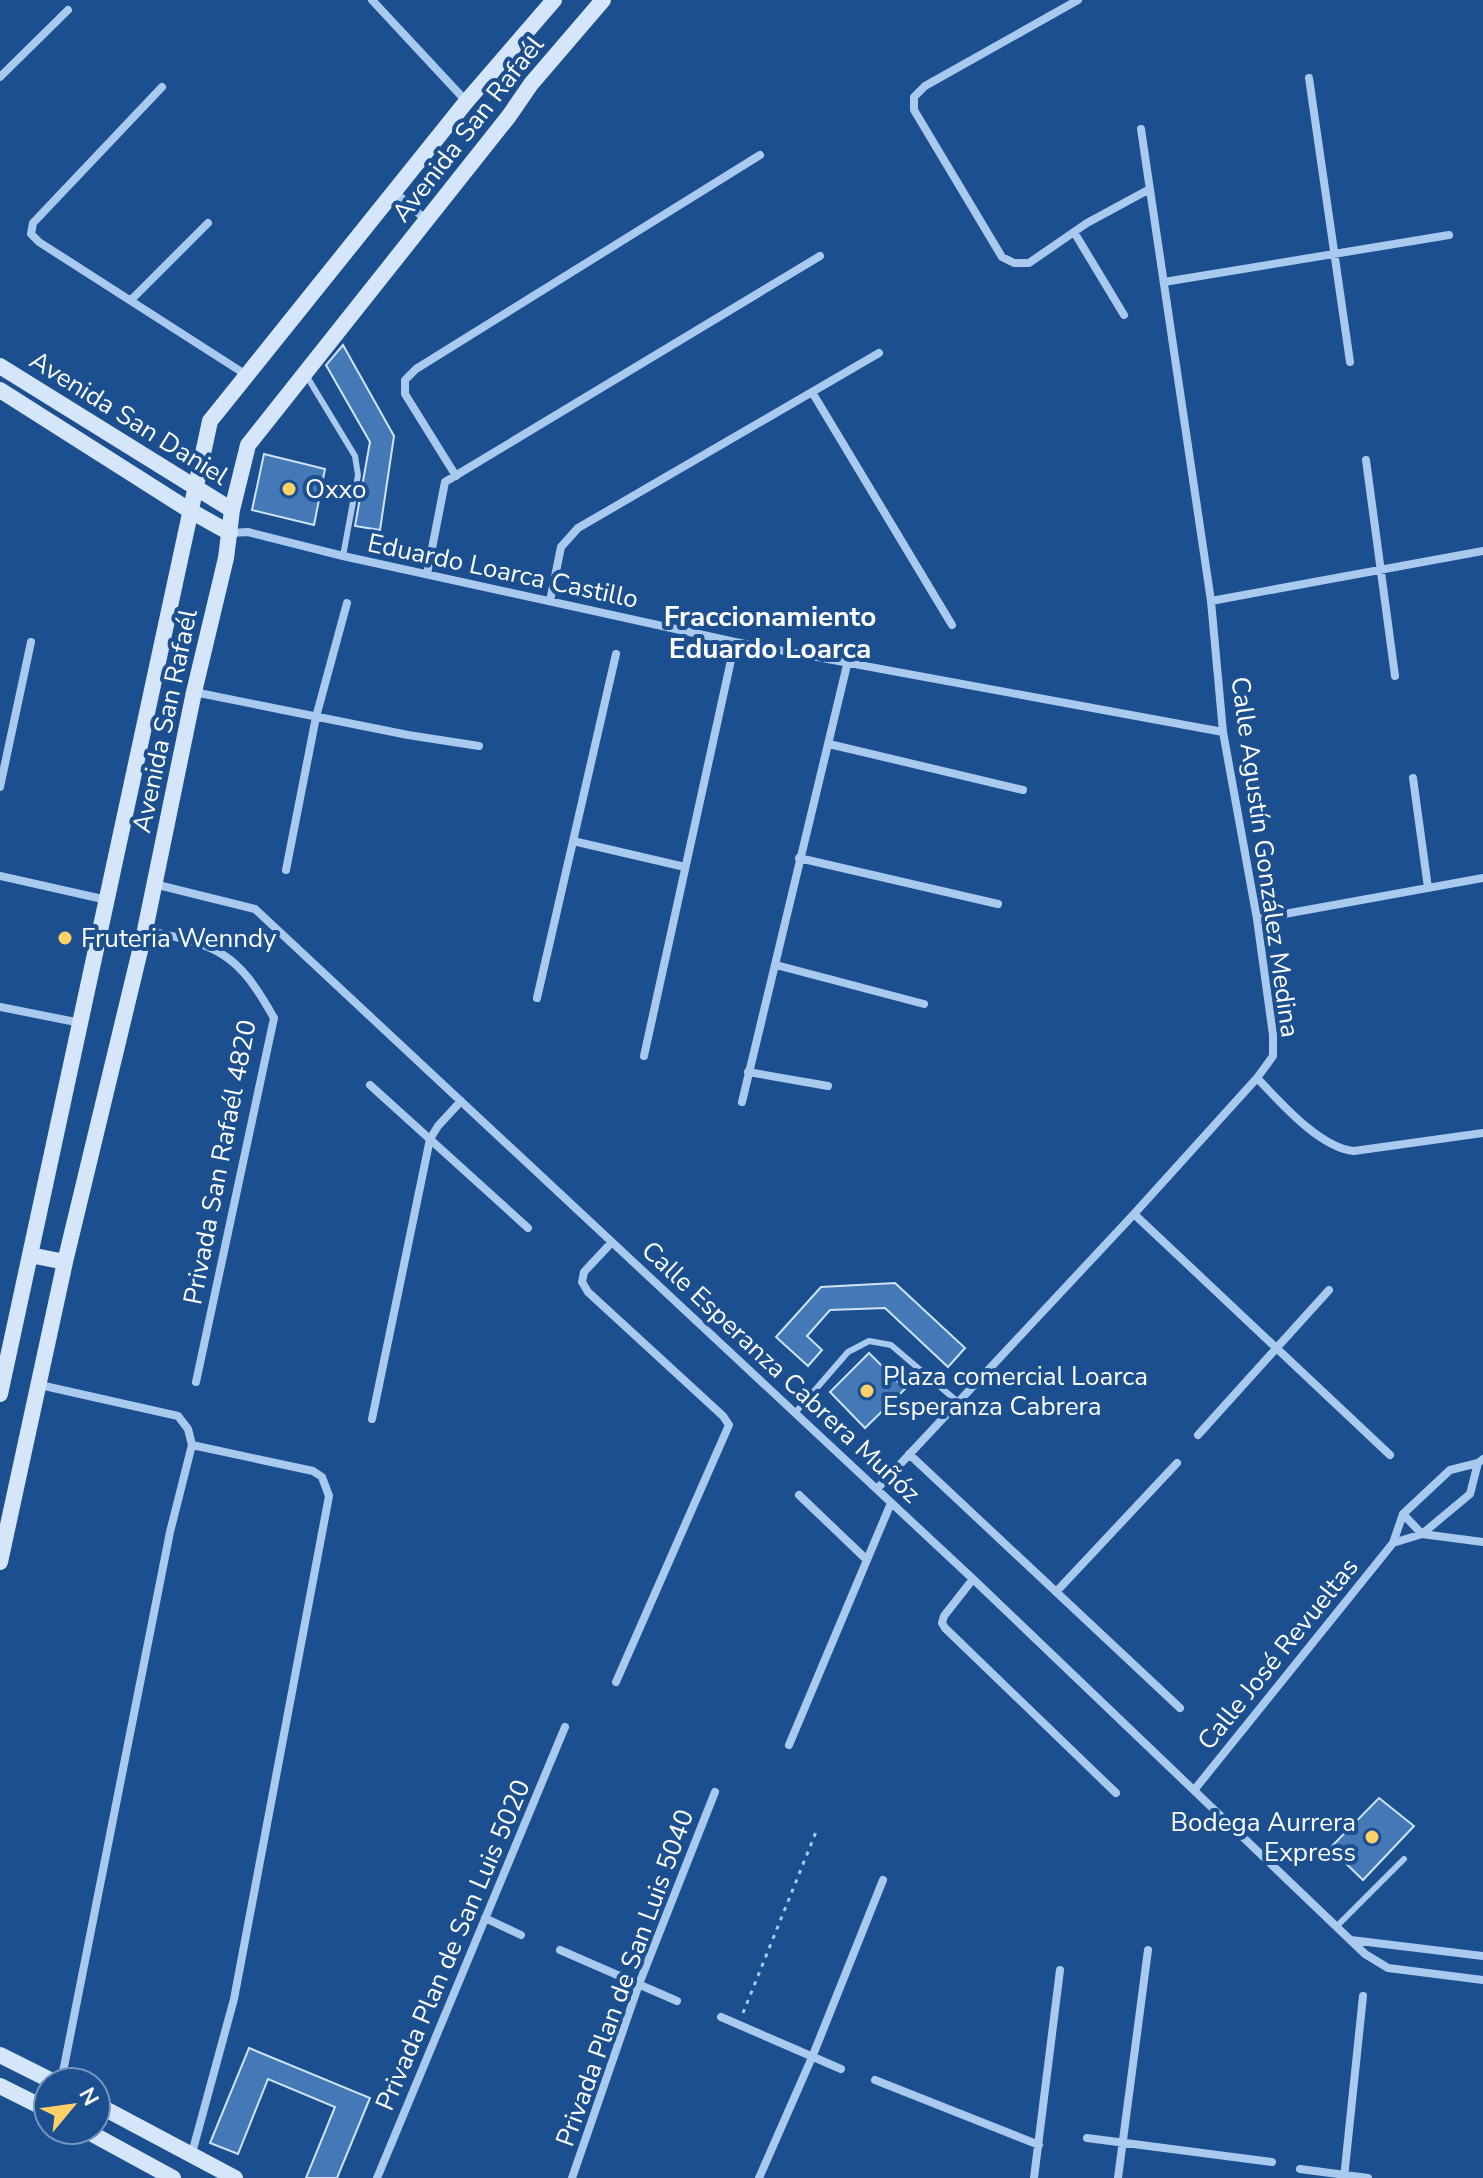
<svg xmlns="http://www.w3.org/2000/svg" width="1483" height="2178" viewBox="0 0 1483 2178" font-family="'Nunito Sans',sans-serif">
<rect width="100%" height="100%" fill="#1b4f8f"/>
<path fill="#4478b7" stroke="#cfe3fa" stroke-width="2" d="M343,345L394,436L380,530L355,526L370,442L326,365Z
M264,454L325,469L314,525L252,510Z
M895,1283L965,1348L948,1367L885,1308L830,1310L807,1336L822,1350L808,1366L776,1337L821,1287Z
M869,1353L905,1389L865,1428L830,1392Z
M1379,1798L1414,1826L1363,1880L1330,1848Z
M249,2048L370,2098L337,2178H306L335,2107L268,2079L238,2154L210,2143Z"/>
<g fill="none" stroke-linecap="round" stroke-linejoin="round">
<path stroke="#a9c9ee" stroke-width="3" stroke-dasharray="4 6" stroke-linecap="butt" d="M743,2013L816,1832"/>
<path stroke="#a9c9ee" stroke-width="6" d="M306,375L355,456L358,475L343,556
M795,1413L848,1352L869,1341L891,1345L958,1402
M1337,1926L1404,1859"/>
<path stroke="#a9c9ee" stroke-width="8" d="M372,0L466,101
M1078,0L925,86L914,97V110L1002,257L1014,263H1029L1087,223L1148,190
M0,77L68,10
M1309,78L1350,362
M162,87L33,223L31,234L39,242L248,376
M395,192L426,220
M1074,232L1124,315
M1164,282L1449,235
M131,300L208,223
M812,392L952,625
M1366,460L1395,676
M456,476L405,394V380L416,369L760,155
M230,533L248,532L343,556L735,642L1223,732
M427,574L445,482L820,256
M550,601L561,547L578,528L879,353
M1211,601L1483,551
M194,692L408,735L479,746
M829,744L1023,790
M1413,778L1428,888
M0,787L31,642
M573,841L685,867
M799,858L998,904
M286,870L316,717L347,603
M0,876L107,900
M154,884L255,909L973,1579L1365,1954L1388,1968L1483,1980
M1257,919L1483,878
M145,930C218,946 236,950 274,1018L196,1382
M776,965L924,1004
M537,998L616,654
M0,1007L81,1023
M644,1056L735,642
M748,1072L828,1086
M1257,1078C1281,1103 1320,1148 1354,1151L1483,1133
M370,1085L528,1228
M742,1102L847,665
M1134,1214L1390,1455
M612,1242L584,1272L582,1282L588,1292L723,1416L729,1425L616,1682
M40,1385L178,1416L188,1429L192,1445L170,1532L61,2082
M372,1419L430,1139L438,1126L461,1101
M1198,1435L1329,1290
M192,1445L313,1471L322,1477L329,1496L234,1999L192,2153
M909,1454L1180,1708
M877,1489L1134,1214L1257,1078L1273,1056V1035L1257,919L1223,732L1211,601L1141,129
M799,1495L867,1560
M1403,1514L1422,1534L1483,1542
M1393,1543L1422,1534L1470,1494L1478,1463
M973,1579L944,1616L942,1623L945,1628L1116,1793
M1056,1592L1177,1463
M789,1745L891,1503
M1195,1789L1393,1543L1403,1514L1450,1470L1478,1463L1483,1459
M485,1918L521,1935
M1351,1940L1483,1956
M560,1950L677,2001
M721,2017L841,2069
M875,2080L1039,2145
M1087,2138L1272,2162
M1300,2169L1368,2178
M377,2178L565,1727
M572,2178L639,1984L715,1792
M759,2178L813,2055L883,1880
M1034,2178L1060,1970
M1118,2178L1148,1950
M1344,2178L1363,1996"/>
<path stroke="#d6e6fa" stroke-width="16" d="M0,366L232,510
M0,390L189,510L230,533
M30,1255L65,1262
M0,1394L210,421L466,102L554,0
M0,1562L65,1262L145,930L194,692L226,558L232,510L248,445L509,116L531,84L603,0
M0,2055L54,2082
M0,2086L48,2110
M96,2104L235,2178
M85,2130L173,2178"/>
</g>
<g fill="#ffd166" stroke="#1b4f8f" stroke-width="3">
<circle cx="289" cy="489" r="8"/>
<circle cx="65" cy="938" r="8"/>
<circle cx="867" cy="1391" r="8"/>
<circle cx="1372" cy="1837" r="8"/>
</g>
<g text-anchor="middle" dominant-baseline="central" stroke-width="8" stroke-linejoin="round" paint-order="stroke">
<g font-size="26" fill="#fff" stroke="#1b4f8f">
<text transform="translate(468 129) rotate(-52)">Avenida San Rafaél</text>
<text transform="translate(129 418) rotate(32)">Avenida San Daniel</text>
<text transform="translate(503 571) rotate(12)">Eduardo Loarca Castillo</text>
<text transform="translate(165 721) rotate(-78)">Avenida San Rafaél</text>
<text transform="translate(1265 857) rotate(82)">Calle Agustín González Medina</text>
<text transform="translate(220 1162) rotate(-79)">Privada San Rafaél 4820</text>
<text transform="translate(781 1372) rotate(43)">Calle Esperanza Cabrera Muñóz</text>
<text transform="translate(1278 1654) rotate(-51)">Calle José Revueltas</text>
<text transform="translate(453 1945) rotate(-67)">Privada Plan de San Luis 5020</text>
<text transform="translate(625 1978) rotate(-70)">Privada Plan de San Luis 5040</text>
</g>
<g font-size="26" fill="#fff" stroke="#1b4f8f" text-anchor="start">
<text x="305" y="489">Oxxo</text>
<text x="81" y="938">Fruteria Wenndy</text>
<text x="883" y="1376">Plaza comercial Loarca<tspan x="883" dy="30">Esperanza Cabrera</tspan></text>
<text x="1356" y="1822" text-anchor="end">Bodega Aurrera<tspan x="1356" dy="30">Express</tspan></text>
</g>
<g font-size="28" font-weight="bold" fill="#fff" stroke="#1b4f8f">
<text x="770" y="617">Fraccionamiento<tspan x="770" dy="32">Eduardo Loarca</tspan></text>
</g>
</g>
<g transform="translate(72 2106) rotate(61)"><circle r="38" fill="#1b4f8f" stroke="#7695bc" stroke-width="2"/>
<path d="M0-6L14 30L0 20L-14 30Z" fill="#ffd166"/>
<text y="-12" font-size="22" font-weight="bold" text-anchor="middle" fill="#ffffff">N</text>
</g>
</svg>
